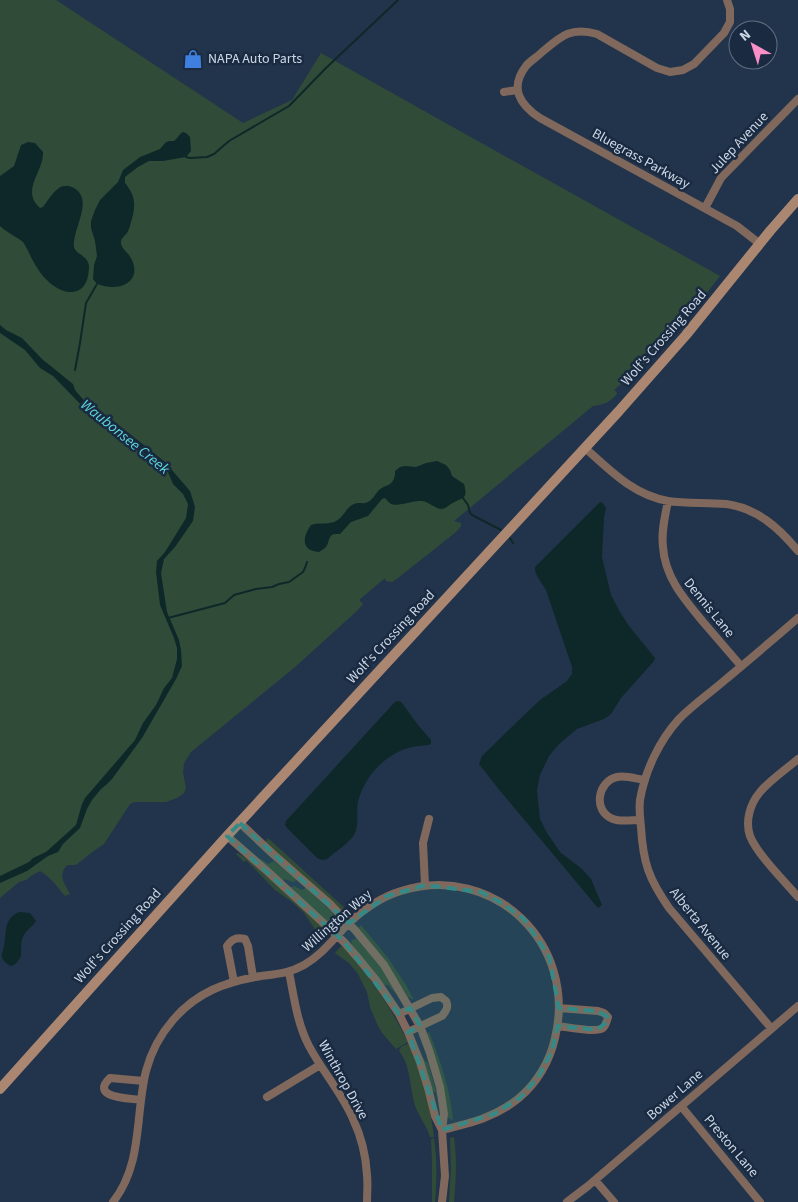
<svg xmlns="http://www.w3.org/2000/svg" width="798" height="1202" viewBox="0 0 798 1202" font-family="'Source Sans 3',sans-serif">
<rect width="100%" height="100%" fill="#22344b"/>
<path fill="#304c38" d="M0,0H56L243,123L292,100L321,53L442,121L720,276L664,347L614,390L616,391L617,394C610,402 604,405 593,406L454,521L461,523V526L456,532L398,578L392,582L386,581L385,578L359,600L363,604L358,610L294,668L191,752L184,763L183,773L186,788L184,793L177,798L166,802H134L130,804L104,844L91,853L76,865H67C57,876 65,883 70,894L65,896C58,888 51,877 40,871L34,874L26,880L19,882L0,898Z
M268,838L347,910L344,913L265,843Z
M238,853L250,861L321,925L327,932L321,938L304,913L292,902L275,890L248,862L246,860L244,862L236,854Z
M257,859H261L268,864L274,861L297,880L293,882L284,879L281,881Z
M294,886L302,890L306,888L333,913V917L329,921H326L288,888Z
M361,925L388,958L406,985L414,1000L408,997L382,958L360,930L358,928Z
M356,938C371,948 388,978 398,994L395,993L388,985H384L355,949L352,945L351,941Z
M341,946C349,951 354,959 360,966C379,990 394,1014 408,1042L396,1049L382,1033L377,1024L370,1007L367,992L358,974L349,963L335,953Z
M429,1032C440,1060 451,1091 453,1121L449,1118L447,1115L426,1034Z
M409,1043C421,1074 430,1104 434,1137H430C427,1126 420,1118 416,1108C409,1089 412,1067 399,1051L401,1047Z
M420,1053L421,1054L425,1061L428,1063L438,1098L435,1092L432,1091Z
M454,1137C457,1158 456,1180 454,1202H449L451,1168L450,1140V1138Z
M434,1138C437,1159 437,1181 435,1202H432V1161L431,1139Z"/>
<path fill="#0e2829" d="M183,132L186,133L190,137L191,151L186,157L163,161H149L138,167L125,177V183C136,196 136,206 131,222C130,226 129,230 127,233C125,236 121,238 121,242C121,248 126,251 129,255C142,274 130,288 110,287C102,286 97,285 93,279L94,265L97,256L95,241L91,228V221L95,210L100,200L118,182L123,170L140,157L160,149L166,142L170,141H174C178,138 179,134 183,132Z
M28,142L35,143L43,152C44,172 20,190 40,208L43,207C50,198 58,181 72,187C96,198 72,229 74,246C74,254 88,255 89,266C89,275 87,286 79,290C64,298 45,281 38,269C32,261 29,251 23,242C16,236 7,233 0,226V176L14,166L21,145Z
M0,325L6,330L22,338L42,359L73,384L75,390L87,404L106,415L165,462L190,491L195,507L193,521L175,547L164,559L161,573L167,612L179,640L181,650L182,666L176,679L142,738L112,779L106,785L101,789L92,800L87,809L80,828L63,844L58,852L48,856L27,871L0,883V876L29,862L33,858L46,852L76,825L82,804L85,798L135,740L143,723L156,705L164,688L172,678L177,659V648L174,638L160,605L156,572L157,561L165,552L186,518L188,504L183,494L173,484L168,472L164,467L134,446L111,425L89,413L53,376L40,368L25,350L0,333Z
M437,461L446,465L450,470L452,476L464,484C469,501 461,497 451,504C447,506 446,509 441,509C434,508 429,502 422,501C414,500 396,507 391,504C388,502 387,500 385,498L382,499L368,516L351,522L340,534C327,533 331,539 326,547C324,549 322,550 319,552C301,551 302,537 311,525C318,522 326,525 334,522C344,518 346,507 354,504C358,502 362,504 365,503C372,502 375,494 379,490C383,486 389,486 392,482C395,478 395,475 395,471L400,467L405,466L416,467L426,463Z
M600,502L603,503L606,508L604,518L602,557L611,595L620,612L629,626L655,658L654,661L621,698L611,714L604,719L577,729L559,744L549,756L540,775L537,790L540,819L547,833L560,852L582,869L591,879L602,905L598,908L501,792L479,764L482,756L521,718L540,700L567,681L572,674V667L546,590L537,576L535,570V567Z
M399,701L402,703L418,725L431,740V744L428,745C418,746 407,747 398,752C378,762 363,781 358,802C356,812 359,824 355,833C351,842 335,852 327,859L322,860L317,858L288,829L285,825L286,821L393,704L395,702Z
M19,912L30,913L36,921C34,925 30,927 27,931C20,938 21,946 21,956C19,960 16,965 11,966C7,964 4,962 2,958C1,953 3,951 4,946C7,932 3,919 19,912Z"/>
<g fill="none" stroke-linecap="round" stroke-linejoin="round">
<path stroke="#0e2829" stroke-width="2" d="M186,157L190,158L207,157L214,154L229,141L289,106L326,68L398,0
M75,370L80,343L86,303L97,284
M463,498L468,505L470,513L472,515L501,530
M510,538L513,543
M168,618L225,603L234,595L256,589L272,587L279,584L289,582L303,572L305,568L307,562"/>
<path stroke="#80695c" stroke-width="8" d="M727,0L730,9V22L724,33L694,64L683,70L670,72L657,68L597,34C570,26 560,37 541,53C537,57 530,61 526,66C509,88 520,105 540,118L737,226L760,244
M504,92L517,90
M705,208L721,178L798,99
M585,448C610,470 633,495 668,501C687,504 706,502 726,504C757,508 779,528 798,551
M668,501C665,516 661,532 663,547C665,578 685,600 704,623C716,637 729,652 741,666
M798,759C785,770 770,780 760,792C750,804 745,821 750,836C757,854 785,882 798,897
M640,820C632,820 620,822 613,819C592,811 598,781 617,777C626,775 636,779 645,780
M240,823L273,854L330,904L355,930L384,965L420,1026L430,1053L440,1087L444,1114L442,1130L445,1176L442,1202
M227,836L267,871L344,942L358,958L376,980L399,1014L408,1032L420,1062L428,1088L435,1116L442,1130
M425,885L423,843L429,819
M289,972C294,997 297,1023 309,1046C322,1071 342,1093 353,1119C361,1136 366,1156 367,1175C368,1184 367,1193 367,1202
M234,982L227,946C232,939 236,937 245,939L248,946L253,977
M399,1014L432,998L441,997L446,1001C449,1007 446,1011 442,1016L408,1032
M558,1026C567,1027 596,1033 603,1028C606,1025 607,1021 608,1017L604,1013L598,1011L559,1008
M771,1028L669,908C649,879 643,863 641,827C640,819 639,809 640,800C645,771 659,741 679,719C693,705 710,693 725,680C750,659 774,639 798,618
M267,1097L320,1065
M141,1100C129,1098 89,1098 110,1078L144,1081
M681,1106L760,1202
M595,1180L614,1202
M113,1202C143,1164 135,1115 146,1071C151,1052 160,1035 173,1020C197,992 225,982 261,976C277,974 290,973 304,965C322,955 334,938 349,923C364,909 381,897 401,891C494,862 578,944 555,1038C550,1061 537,1083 519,1098C496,1117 471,1123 442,1130
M567,1202L588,1186L798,1006"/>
<path stroke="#ab8772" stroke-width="10" d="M0,1089L86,993L227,836L619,411L686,335L770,231L798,199"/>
</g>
<path fill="#358986" fill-opacity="0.2" stroke="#358986" stroke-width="4" stroke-dasharray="10 6" stroke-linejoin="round" d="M240,823L349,923L387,896L425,885L481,892L502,903L524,919L549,956L559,1008L598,1011L608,1017L607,1022L597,1030L558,1026L552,1051L539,1076L520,1098L494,1114L442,1130L408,1032L420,1026L410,1008L399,1014L344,942L227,836Z"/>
<defs>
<g id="shop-bare" transform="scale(1.5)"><path d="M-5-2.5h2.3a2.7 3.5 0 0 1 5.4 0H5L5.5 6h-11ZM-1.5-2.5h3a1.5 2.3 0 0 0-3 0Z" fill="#3f7fe0" stroke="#192a41" stroke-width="2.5" paint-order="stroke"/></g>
</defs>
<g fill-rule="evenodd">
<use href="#shop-bare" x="193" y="59"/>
</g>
<g text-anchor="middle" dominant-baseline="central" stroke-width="5" stroke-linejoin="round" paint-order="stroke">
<g font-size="14" fill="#cbd6e5" stroke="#192a41" text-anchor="start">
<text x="208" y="59">NAPA Auto Parts</text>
</g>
<g font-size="14" fill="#cbd6e5" stroke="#192a41">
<text transform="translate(739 143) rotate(-47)">Julep Avenue</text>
<text transform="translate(641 159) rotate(29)">Bluegrass Parkway</text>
<text transform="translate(664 338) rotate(-49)">Wolf's Crossing Road</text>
<text transform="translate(709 608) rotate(51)">Dennis Lane</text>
<text transform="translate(391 637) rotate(-47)">Wolf's Crossing Road</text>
<text transform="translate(337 921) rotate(-41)">Willington Way</text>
<text transform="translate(700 924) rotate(51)">Alberta Avenue</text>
<text transform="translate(118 936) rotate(-48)">Wolf's Crossing Road</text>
<text transform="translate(343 1080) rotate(61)">Winthrop Drive</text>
<text transform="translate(675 1095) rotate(-41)">Bower Lane</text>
<text transform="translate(731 1146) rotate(50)">Preston Lane</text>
</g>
<g font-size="15" font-style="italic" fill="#5ed8db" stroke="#192a41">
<text transform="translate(125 437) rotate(39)">Waubonsee Creek</text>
</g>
</g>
<g transform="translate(753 45) rotate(321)"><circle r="24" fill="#192a41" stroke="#606f83"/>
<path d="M0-4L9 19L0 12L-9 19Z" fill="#fa8fc8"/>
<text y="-8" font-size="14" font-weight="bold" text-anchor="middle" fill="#cbd6e5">N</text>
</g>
</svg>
